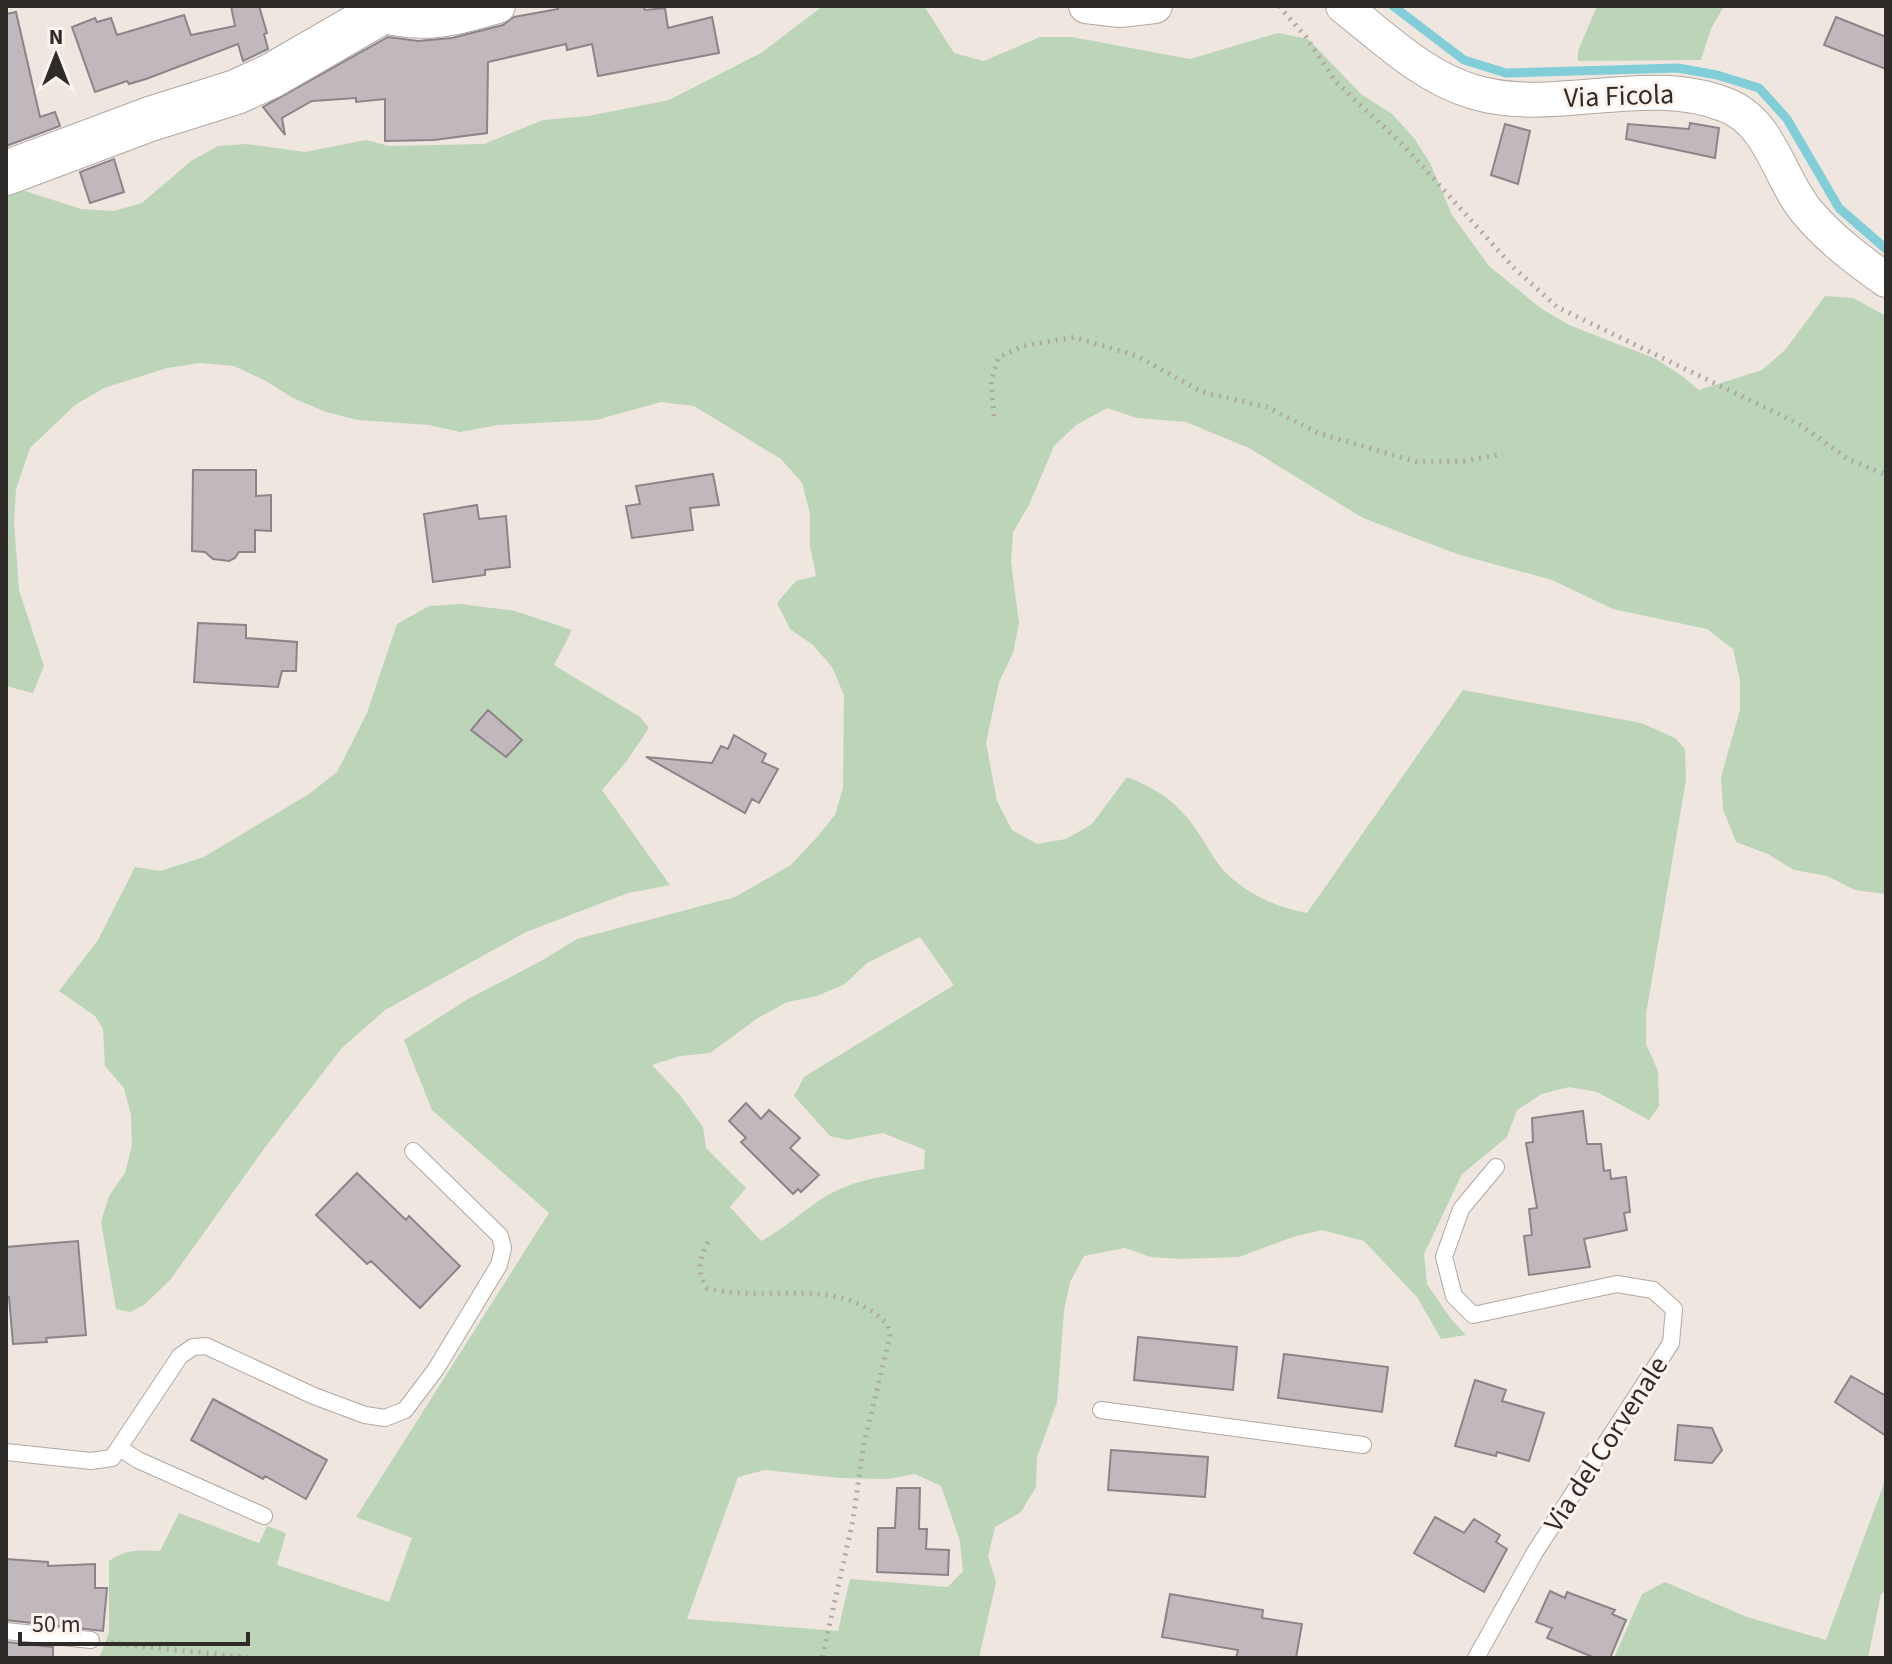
<svg xmlns="http://www.w3.org/2000/svg" width="1892" height="1664" viewBox="0 0 1892 1664" font-family="'Source Sans 3',sans-serif">
<rect width="100%" height="100%" fill="#efe6e0"/>
<path fill="#bcd4b8" fill-rule="evenodd" d="M823,6H924L954,53L984,61L1040,37H1072L1190,59L1278,33L1308,39L1361,94L1392,114L1414,138L1430,163L1452,215L1489,266L1542,309L1569,325L1656,359L1682,376L1699,390L1762,370L1786,349L1825,296L1853,298L1886,316V894L1855,890L1827,876L1794,870L1768,854L1736,842L1723,809L1721,777L1740,710V680L1733,649L1707,629L1613,609L1552,580L1457,554L1363,518L1249,448L1186,422L1137,418L1107,408L1076,425L1054,446L1029,505L1013,532L1011,562L1019,623L1013,653L999,682L986,743L997,801L1012,830L1037,844L1066,839L1092,824L1127,777C1162,791 1181,805 1201,837C1209,849 1216,863 1226,873C1249,895 1276,907 1307,913L1463,690L1641,723L1675,738L1685,749L1686,780L1646,1014V1044L1658,1071L1659,1106L1649,1120L1597,1092L1569,1087L1542,1094L1517,1110L1507,1137L1462,1174L1424,1254L1427,1284L1451,1319L1466,1335L1441,1339L1417,1297L1364,1241L1322,1230L1293,1237L1239,1257L1180,1259L1151,1257L1125,1248L1084,1256L1070,1282L1064,1311L1057,1402L1037,1457L1036,1487L1021,1512L995,1527L988,1556L996,1582L979,1658H99L109,1633V1561C126,1549 139,1550 160,1551L179,1513L259,1543L267,1526L286,1533L277,1565L389,1602L412,1538L356,1517L549,1213L432,1110L404,1040L468,999L543,960L577,939L735,897L791,865L818,836L835,815L843,788L844,695L832,667L813,645L790,629L777,603L796,581L816,576L810,546V513L802,483L781,459L694,406L661,402L596,420L498,425L460,432L429,425L358,420L326,412L293,398L264,380L234,366L200,363L167,368L104,388L75,405L30,448L16,489L14,523L19,590L44,666L33,693L6,686V195L25,191L81,209L114,211L142,203L191,161L218,146L246,144L305,152L366,140L389,146L484,144L543,120L588,116L669,100L761,53ZM920,937L954,985L804,1077L794,1096L830,1136L847,1140L883,1133L925,1150L924,1169C898,1174 869,1177 845,1187C813,1199 791,1226 761,1241L730,1207L746,1188L706,1148L703,1127L680,1095L652,1065L680,1056L710,1053L758,1018L787,1002L817,996L845,984L867,963ZM765,1470L840,1478L887,1479L915,1474L941,1486L960,1541L963,1571L948,1587L850,1579L838,1631L687,1619L738,1477Z
M1597,6H1724L1711,29L1701,60L1578,61V51Z
M460,604L515,611L572,630L554,665L640,717L649,728L626,762L602,790L670,885L628,893L526,932L385,1010L342,1048L266,1146L170,1280L144,1305L130,1312L116,1309L101,1222L109,1196L125,1173L132,1145L131,1115L124,1088L105,1066L103,1029L95,1016L59,991L98,940L135,867L160,871L204,857L309,794L337,772L367,713L397,624L429,606Z
M1886,1478V1591L1881,1594L1868,1658H1614L1642,1594L1665,1582L1747,1617L1826,1640Z"/>
<g fill="none" stroke-linecap="round" stroke-linejoin="round">
<path stroke="#81ced8" stroke-width="9" d="M1393,6L1464,60L1506,73L1678,68L1717,75L1759,88L1787,119L1839,208L1886,249"/>
</g>
<path fill="#c1b8bd" stroke="#8d848a" stroke-width="2" d="M231,6H259L267,33L264,34L268,49L243,61L238,44L146,79L129,84L127,81L95,92L72,27L95,18L97,22L111,18L117,35L184,15L191,35L235,26Z
M558,6H643L645,10L665,8L668,28L712,17L719,53L598,76L592,44L567,50L566,44L488,62L487,133L434,140L385,141V99L356,102V98L312,101L282,118L285,135L263,107L388,37L418,41L452,38L503,25L514,17L558,9Z
M16,12L40,117L55,112L60,126L6,146V14Z
M1836,17L1886,37V69L1824,45Z
M1690,123L1719,128L1715,158L1626,139L1628,124L1689,129Z
M1505,124L1530,131L1518,184L1491,175Z
M114,159L124,192L90,203L80,172Z
M193,470H256V496L271,495V531L255,530V552H239L235,558L229,561L213,559L205,552L192,551Z
M713,474L719,505L690,508L693,530L632,538L626,506L640,504L636,486Z
M477,505L479,519L506,516L510,567L485,570V575L433,582L424,514Z
M198,623L246,625V638L297,642L296,671H282L278,687L194,682Z
M488,710L522,740L506,757L471,730Z
M734,735L766,754L762,762L778,769L759,803L752,799L745,813L646,757L712,763L721,746L728,749Z
M746,1103L761,1119L769,1110L800,1138L790,1148L819,1175L801,1192L798,1189L793,1194L741,1142L746,1138L729,1121Z
M1583,1111L1587,1144H1601L1604,1171L1610,1170L1611,1179L1626,1177L1630,1212L1624,1213L1627,1230L1584,1239L1590,1267L1529,1275L1524,1236L1532,1235L1529,1209L1537,1208L1526,1143L1533,1142L1532,1118Z
M357,1173L406,1220L409,1216L460,1266L420,1308L371,1261L367,1264L316,1215Z
M78,1241L86,1335L46,1338L47,1342L13,1344L9,1297H6V1247Z
M1138,1337L1237,1347L1233,1390L1134,1380Z
M1284,1354L1388,1367L1382,1412L1278,1398Z
M1851,1376L1886,1396V1436L1835,1402Z
M1475,1380L1506,1390L1502,1401L1544,1413L1529,1461L1497,1452L1496,1456L1455,1446Z
M213,1399L327,1460L306,1499L265,1476L263,1479L191,1440Z
M1678,1425L1712,1428L1722,1450L1712,1463L1675,1460Z
M1111,1450L1208,1457L1205,1497L1108,1490Z
M897,1488H920L919,1529H927L926,1549L949,1550L948,1575L877,1572L878,1528H895Z
M1435,1517L1464,1533L1474,1519L1500,1535L1496,1542L1507,1549L1484,1592L1414,1553Z
M6,1559L48,1562V1566L95,1564V1588H107L103,1631L6,1620Z
M1550,1591L1565,1598L1567,1592L1615,1610L1612,1614L1626,1620L1610,1658H1595L1547,1638L1552,1628L1536,1622Z
M1170,1594L1263,1610L1262,1618L1302,1624L1296,1658H1236L1238,1650L1162,1637Z
M6,1642L53,1647V1658H6Z"/>
<g fill="none" stroke-linecap="round" stroke-linejoin="round">
<g stroke="#b1a8a2" stroke-width="18">
<path id="service" d="M1101,1410L1363,1445
M119,1448L138,1460L264,1516
M6,1452L91,1461L112,1458L180,1356L193,1347L206,1346L314,1396L365,1415L385,1418L405,1410L436,1369L499,1265L503,1248L500,1236L413,1151
M6,1631L91,1640
M1476,1658L1535,1552L1671,1343L1674,1309L1653,1290L1617,1284L1473,1315L1454,1296L1444,1257L1461,1209L1496,1167"/>
</g>
<g stroke="#b1a8a2" stroke-width="36">
<path id="minor" d="M1086,6L1120,10L1155,6
M1343,6C1384,38 1423,77 1474,92C1555,116 1647,73 1726,105C1772,123 1778,178 1808,213C1831,240 1858,260 1886,280
M366,11C420,28 446,21 498,6"/>
</g>
<g stroke="#b1a8a2" stroke-width="46">
<path id="secondary" d="M6,173L150,119L236,92L271,76L392,6"/>
</g>
<path stroke="#afa8a3" stroke-width="5" stroke-dasharray="2 6" stroke-linecap="butt" d="M1279,6L1306,37L1335,81L1405,147L1514,268L1557,307L1799,424L1848,459L1886,475
M994,416L991,381L999,357L1024,346L1074,337L1137,356L1202,392L1267,407L1318,433L1417,462L1464,461L1503,454
M708,1242C699,1261 696,1270 707,1288C770,1305 838,1273 888,1325L890,1336L863,1448L853,1520L822,1658
M111,1643L251,1658"/>
<use href="#service" stroke="#fff" stroke-width="16"/>
<use href="#minor" stroke="#fff" stroke-width="34"/>
<use href="#secondary" stroke="#fff" stroke-width="44"/>
</g>
<g text-anchor="middle" dominant-baseline="central" stroke-width="6" stroke-linejoin="round" paint-order="stroke">
<g font-size="28" fill="#2e2b29" stroke="#fdf3ed">
<text transform="translate(1619 96) rotate(-2)">Via Ficola</text>
<text transform="translate(1606 1444) rotate(-57)">Via del Corvenale</text>
</g>
</g>
<rect width="1892" height="1664" fill="none" stroke="#2e2b29" stroke-width="16"/>
<g transform="translate(56 56)" stroke="#fdf3ed" stroke-width="6" paint-order="stroke">
<path d="M0-6L14 30L0 20L-14 30Z" fill="#2e2b29"/>
<text y="-12" font-size="22" font-weight="bold" text-anchor="middle" fill="#2e2b29">N</text>
</g>
<path d="M20 1632v12h228v-12" fill="none" stroke="#2e2b29" stroke-width="4"/>
<text x="32" y="1632" font-size="24" fill="#2e2b29" stroke="#fdf3ed" stroke-width="6" paint-order="stroke">50 m</text>
</svg>
